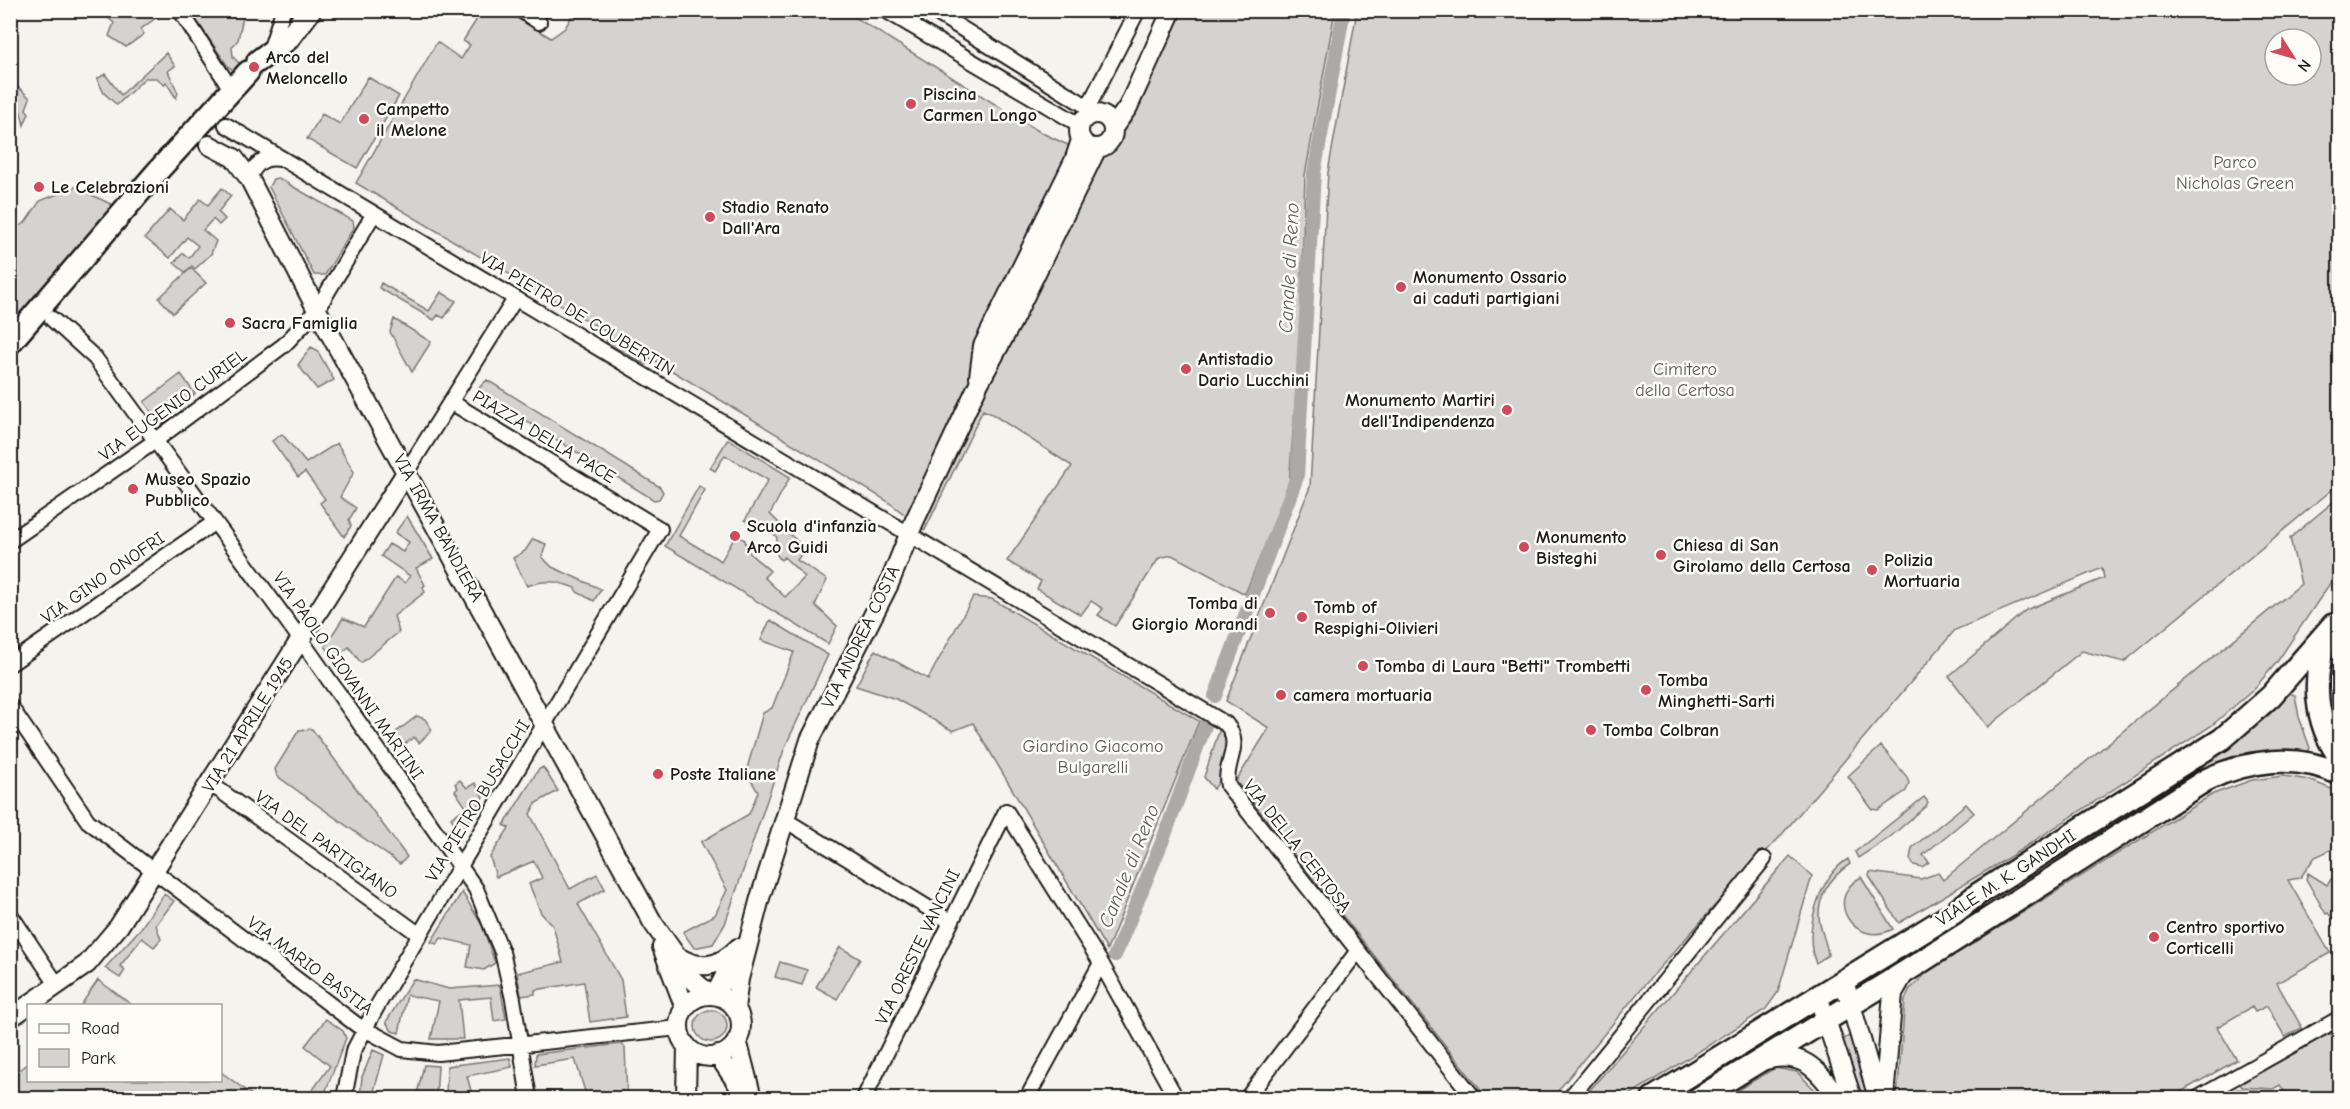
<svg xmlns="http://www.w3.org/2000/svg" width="2350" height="1109" viewBox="0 0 2350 1109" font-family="'Comic Neue',sans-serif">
<rect width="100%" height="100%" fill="#f4f3ee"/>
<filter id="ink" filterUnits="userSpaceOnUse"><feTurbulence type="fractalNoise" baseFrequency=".0167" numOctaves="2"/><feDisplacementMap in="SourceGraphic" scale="12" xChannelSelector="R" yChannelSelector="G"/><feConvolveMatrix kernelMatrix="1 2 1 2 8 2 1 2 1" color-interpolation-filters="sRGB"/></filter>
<g filter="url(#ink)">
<path fill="#d4d3cf" stroke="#787876" stroke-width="1.5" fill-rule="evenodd" d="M153,10L157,17L141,29L144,34L126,47L109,36L114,23L106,16L112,11Z
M190,11H251L250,13L244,12L238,40L232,47L233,57L243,67L235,72L227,65Z
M482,11H506L551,38L565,28L575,11H845L1040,132L1100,160L1183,11H1335L1305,175L1300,337L1289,486L1245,594L1172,555L1159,558L1115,626L1098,615L1103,609L1091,601L1081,615L1037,589L1041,581L1007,561L1072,466L992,414L983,410L925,530L887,501L651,358L646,365L606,342L610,334L356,183L437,42L461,59L470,45L463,41Z
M1357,11H2339V484L2124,662L2082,651L1988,727L1949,676L2026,610L2104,578L2102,568L1955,630L1778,839L1726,893L1641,989L1552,1098H1487L1236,781L1269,728L1226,701L1310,487L1328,172ZM2275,39H2311V75H2275Z
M166,53L175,66L168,71L178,93L176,98L166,82L164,85L157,78H145L117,105L104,93L97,79L105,74L121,95Z
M368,77L399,96L357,168L307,139L322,114L340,124Z
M11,86L18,87L30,98L26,109L29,113L24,125L20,109L11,103Z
M278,178L353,221L354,227L325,275H314L269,187L273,179Z
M75,187L117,207L11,328V223L17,227L25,223L40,201Z
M222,188L231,196L218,212L225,219L219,225L213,219L203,230L216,241L211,254L195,269L192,266L185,272L174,263L183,253L189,258L198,246L187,237L170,258L145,238L170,209L183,220L200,199L208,205Z
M191,268L206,283L173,313L159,298Z
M381,283L429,311L441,292L456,301L444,318L438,315L434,320L379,288Z
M394,319L431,342L412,372L390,332Z
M311,347L317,350L334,380L317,389L298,365Z
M181,374L195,394L157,419L144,402Z
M487,380L660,487L663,492L659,499L654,500L481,393L479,388Z
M282,434L306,463L337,443L354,472L340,497L356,508L349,520L351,526L344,537L320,503L325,499L305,472L298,477L272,441Z
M728,439L790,477L770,514L805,549L797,560L827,580L815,605L837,626L828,644L665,546L699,486L705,490L679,536L721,561L736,535L745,540C745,555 761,561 770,571L764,577L785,597L805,577L784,557L781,560C772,551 777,548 777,538C773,531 768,528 761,531L745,520L768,480L725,455L715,471L710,468Z
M2339,497V570L2277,662L2252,691L2211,726L2011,856L1899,923L1869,876L1870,872L1921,879L1938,873L1943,880L2301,584L2290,538Z
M407,516L433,559L416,568L425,585L423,587L425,592L394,616L399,632L361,663L349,647L334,658L325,646L343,618L364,627L396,577L405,583L410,576L381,556L389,544L403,552L409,542L395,533Z
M533,539L546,544L542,557L552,567L601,589L594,601L577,592L575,588C557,581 545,579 527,586L513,558L525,551Z
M973,597L992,599L1199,721L1107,950L973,723L953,731L896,699L856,686L875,650L928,679Z
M770,620L828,655L785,747L725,924L713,944L694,948L683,932L715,915L727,890L701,842L749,814L758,792L746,772L763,713L772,708L794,652L761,640Z
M2339,643V735C2324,706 2326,672 2339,643Z
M2289,693L2295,695L2299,717L2310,748L2308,752H2250L2202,768L1980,906L2228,749L2270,714Z
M417,716L425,719L432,730L419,743L414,737L400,748L391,736Z
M1220,728C1232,742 1225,775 1214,789L1204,777Z
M312,729L407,857L400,864L277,776L275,769L299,730Z
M1881,746L1907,777L1909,784L1906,791L1878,810L1872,809L1848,776Z
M543,767L558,791L536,803L530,814L570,889L597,874L605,889L578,904L621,980L626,1017L590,1022L584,982L535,990V994L521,996L517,973L563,962L553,926L541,913L529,884L542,878L534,861L496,877L490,857L509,828L504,825L538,770Z
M2284,776L2309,780L2339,792V846L2315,857L2300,878L2288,880L2330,953L2277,983L2302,1028L2285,1037L2267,1006L2255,1012L2252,1007L2217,1027L2237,1060L2170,1098H1897L1905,1000L1909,990L1929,971L2213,794L2252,780Z
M460,780L467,788L475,783L483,797L463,829L457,827L451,818L466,807L455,791L458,788L455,784Z
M1924,797L1928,802L1926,806L1889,838L1858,858L1855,852Z
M1966,804L1974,813L1923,855L1929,862L1922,867L1914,865L1910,859L1912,848Z
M1790,856L1812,876L1778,992L1766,1009L1625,1098H1583Z
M1848,859L1850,864C1830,877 1815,899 1820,924C1822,934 1827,944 1828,955L1816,963C1802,933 1819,876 1848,859Z
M2339,868V914L2333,919L2328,913L2326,914L2306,879L2308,873L2327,885Z
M1861,877L1893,929C1855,949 1822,899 1861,877Z
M462,892L482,925L495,963L484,970L467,967L471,945L441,938L437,944L431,942Z
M164,894L174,901L156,925L161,939L154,947L142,938L120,966L125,970L120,978L105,968L141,928Z
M840,947L860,959L837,999L816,987Z
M780,962L807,970L802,985L775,977Z
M413,979L449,989L500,985L506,1019L494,1021L491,997L459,1000L463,1039H431L439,1001L407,995L399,1033L392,1031L386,1022Z
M98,980L132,1005H81Z
M695 1026a16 16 0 1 1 32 0a16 16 0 1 1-32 0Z
M326,1019L343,1031L346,1038L323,1098H307L330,1066L305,1046Z
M2339,1028L2337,1044L2340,1048L2339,1098H2229L2227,1095L2237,1089L2274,1092L2276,1095L2284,1091L2280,1085L2273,1089L2242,1087L2240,1084Z
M1852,1034L1870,1098H1861L1841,1041Z
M621,1044L625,1047L627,1098H587L575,1059L535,1065L536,1054Z
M373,1050L384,1055L374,1091L414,1098H360L362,1077Z
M510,1058L512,1067L467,1076L473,1098H446L447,1066Z
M28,1064V1080H220L221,1072L256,1098H11V1075Z
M424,1065L438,1066L436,1098H416Z
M1775,1068L1797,1072L1823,1098H1724Z"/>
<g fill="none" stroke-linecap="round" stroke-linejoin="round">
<path stroke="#abaaa6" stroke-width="14" d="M1215,696L1297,477L1314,173L1344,10
M1115,955L1164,837L1206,723"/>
<g stroke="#1c1c1c" stroke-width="18">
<path id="street" d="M180,10L231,89
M520,10L539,22
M885,10L1080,125
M932,10L1088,107L1091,115
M910,25L919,10
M270,51L283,10
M1088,107L1138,10
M226,125L1226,724C1244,745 1223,763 1228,786L1474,1098
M249,178C255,164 264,156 279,159
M52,319L95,358L301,640L476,889L502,952L513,999L529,1098
M407,471L515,299
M10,541L148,446L284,345L317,310L373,215
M10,664L215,522
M10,706L88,821L357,1025L402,1049L438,1053L679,1028
M211,784L420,935
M1006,811L1101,963L1176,1098
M785,820L951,922
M10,914L58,986
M344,1098L353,1052L375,1010L660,529L451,402
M864,1098L1006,811
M1027,1098L1101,963
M1247,1098L1357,952
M1570,1098L1764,859
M2198,1098L2340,1018"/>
</g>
<g stroke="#1c1c1c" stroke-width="22">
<path id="secondary" d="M1079 131a17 17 0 1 1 34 0a17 17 0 1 1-34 0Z
M1113,128L1128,107L1172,10
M209,145L234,158L249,178L317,310L653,923L694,981L710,995
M979,377L983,346L1074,161L1081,140
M662,947L685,1008
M678,957C701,971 719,967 738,948
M1844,981L1878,1098
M715,995L737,952
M679 1026a31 31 0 1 1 62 0a31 31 0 1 1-62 0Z
M1818,996L1852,1098
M735,1008L739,979L760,898L810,740L889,584L914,522L979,383L1012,322L1097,148
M10,1018L87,964L119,926L407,471
M737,1040L752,1098
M718,1055L747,1098
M1765,1060C1804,1050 1817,1070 1839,1098
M686,1097L687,1046
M1884,1098L1893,993L1905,972"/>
</g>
<g stroke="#1c1c1c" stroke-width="26">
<path id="primary" d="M258,61L288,39L310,10
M10,343L156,173L248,72
M2328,635C2311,676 2314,722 2340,758
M1653,1098L1955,912L1978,894L2222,739L2271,696L2333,625
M1699,1098L1905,972L2206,780C2248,760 2296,753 2340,774"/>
</g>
<use href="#street" stroke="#fdfcf7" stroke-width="14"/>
<use href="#secondary" stroke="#fdfcf7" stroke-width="18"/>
<use href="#primary" stroke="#fdfcf7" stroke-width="21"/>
</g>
</g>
<g fill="#d1495b" stroke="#fdfcf7" stroke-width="2">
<circle cx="254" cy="67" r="6"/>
<circle cx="911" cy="104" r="6"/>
<circle cx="364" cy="119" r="6"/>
<circle cx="39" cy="187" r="6"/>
<circle cx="710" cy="217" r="6"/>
<circle cx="1401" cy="287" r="6"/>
<circle cx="230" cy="323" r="6"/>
<circle cx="1186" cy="369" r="6"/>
<circle cx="1507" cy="410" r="6"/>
<circle cx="133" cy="489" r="6"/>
<circle cx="735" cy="536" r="6"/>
<circle cx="1524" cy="547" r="6"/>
<circle cx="1661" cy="555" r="6"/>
<circle cx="1872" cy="570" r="6"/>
<circle cx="1270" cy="613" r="6"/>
<circle cx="1302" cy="617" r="6"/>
<circle cx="1363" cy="666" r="6"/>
<circle cx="1646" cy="690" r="6"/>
<circle cx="1281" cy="695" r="6"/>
<circle cx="1591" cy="730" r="6"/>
<circle cx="658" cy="774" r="6"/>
<circle cx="2154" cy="937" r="6"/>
</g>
<g text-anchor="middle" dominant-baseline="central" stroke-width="5" stroke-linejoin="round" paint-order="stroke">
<g font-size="18" font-weight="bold" fill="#1c1c1c" stroke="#fdfcf7" text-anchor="start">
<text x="266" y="57">Arco del<tspan x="266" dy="21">Meloncello</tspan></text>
<text x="923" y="94">Piscina<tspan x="923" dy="21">Carmen Longo</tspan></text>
<text x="376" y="109">Campetto<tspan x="376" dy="21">il Melone</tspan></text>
<text x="51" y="187">Le Celebrazioni</text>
<text x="722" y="207">Stadio Renato<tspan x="722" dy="21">Dall'Ara</tspan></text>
<text x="1413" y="277">Monumento Ossario<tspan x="1413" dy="21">ai caduti partigiani</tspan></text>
<text x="242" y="323">Sacra Famiglia</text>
<text x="1198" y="359">Antistadio<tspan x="1198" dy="21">Dario Lucchini</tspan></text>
<text x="1495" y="400" text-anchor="end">Monumento Martiri<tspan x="1495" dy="21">dell'Indipendenza</tspan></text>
<text x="145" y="479">Museo Spazio<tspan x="145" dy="21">Pubblico</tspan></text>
<text x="747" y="526">Scuola d'infanzia<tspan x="747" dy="21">Arco Guidi</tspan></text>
<text x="1536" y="537">Monumento<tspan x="1536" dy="21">Bisteghi</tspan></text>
<text x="1673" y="545">Chiesa di San<tspan x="1673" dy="21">Girolamo della Certosa</tspan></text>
<text x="1884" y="560">Polizia<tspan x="1884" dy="21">Mortuaria</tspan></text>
<text x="1258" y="603" text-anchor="end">Tomba di<tspan x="1258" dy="21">Giorgio Morandi</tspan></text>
<text x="1314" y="607">Tomb of<tspan x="1314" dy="21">Respighi-Olivieri</tspan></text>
<text x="1375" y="666">Tomba di Laura "Betti" Trombetti</text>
<text x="1658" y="680">Tomba<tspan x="1658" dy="21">Minghetti-Sarti</tspan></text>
<text x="1293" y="695">camera mortuaria</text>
<text x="1603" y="730">Tomba Colbran</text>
<text x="670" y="774">Poste Italiane</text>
<text x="2166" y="927">Centro sportivo<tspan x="2166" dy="21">Corticelli</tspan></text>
</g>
<g font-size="18" fill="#5c5c5b" stroke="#fdfcf7">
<text x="2235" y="162">Parco<tspan x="2235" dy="21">Nicholas Green</tspan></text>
<text x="1685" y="369">Cimitero<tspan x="1685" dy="21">della Certosa</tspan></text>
<text x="1093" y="746">Giardino Giacomo<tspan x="1093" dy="21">Bulgarelli</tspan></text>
</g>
<g font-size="18" fill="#1c1c1c" stroke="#fdfcf7">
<text transform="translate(577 314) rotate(31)">VIA PIETRO DE COUBERTIN</text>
<text transform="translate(173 405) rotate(-36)">VIA EUGENIO CURIEL</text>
<text transform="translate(544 437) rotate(31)">PIAZZA DELLA PACE</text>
<text transform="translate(438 528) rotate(61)">VIA IRMA BANDIERA</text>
<text transform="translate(103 578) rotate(-35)">VIA GINO ONOFRI</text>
<text transform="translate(861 637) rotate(-64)">VIA ANDREA COSTA</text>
<text transform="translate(348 676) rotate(55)">VIA PAOLO GIOVANNI MARTINI</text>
<text transform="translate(248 725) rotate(-58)">VIA 21 APRILE 1945</text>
<text transform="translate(478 801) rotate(-59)">VIA PIETRO BUSACCHI</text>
<text transform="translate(326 845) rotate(36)">VIA DEL PARTIGIANO</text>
<text transform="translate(1297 846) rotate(52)">VIA DELLA CERTOSA</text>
<text transform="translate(2006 878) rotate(-33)">VIALE M. K. GANDHI</text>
<text transform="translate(918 947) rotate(-64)">VIA ORESTE VANCINI</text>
<text transform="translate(310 966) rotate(37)">VIA MARIO BASTIA</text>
</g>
<g font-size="20" font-style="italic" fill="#5c5c5a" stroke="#fdfcf7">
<text transform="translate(1289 268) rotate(-87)">Canale di Reno</text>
<text transform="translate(1129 866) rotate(-68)">Canale di Reno</text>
</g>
</g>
<rect width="2350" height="1109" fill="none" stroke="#fdfcf7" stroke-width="36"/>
<rect x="18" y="18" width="2314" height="1073" fill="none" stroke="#1c1c1c" stroke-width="2" filter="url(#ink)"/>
<rect x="27" y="1004" width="195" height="78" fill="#fdfcf7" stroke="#a3a29f" stroke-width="1.5"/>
<rect x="39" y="1024" width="30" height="9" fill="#fdfcf7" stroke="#a3a29f" stroke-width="1.5"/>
<text x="81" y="1034" font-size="18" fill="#1c1c1c">Road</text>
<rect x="39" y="1049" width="30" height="18" fill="#d4d3cf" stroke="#a3a29f" stroke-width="1.5"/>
<text x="81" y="1064" font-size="18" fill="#1c1c1c">Park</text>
<g transform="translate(2293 57) rotate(127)"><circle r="28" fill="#fdfcf7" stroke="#a3a29f" stroke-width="1.5"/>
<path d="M0-4.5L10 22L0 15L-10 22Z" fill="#d1495b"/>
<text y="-9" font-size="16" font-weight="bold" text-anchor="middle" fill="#1c1c1c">N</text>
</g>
</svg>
